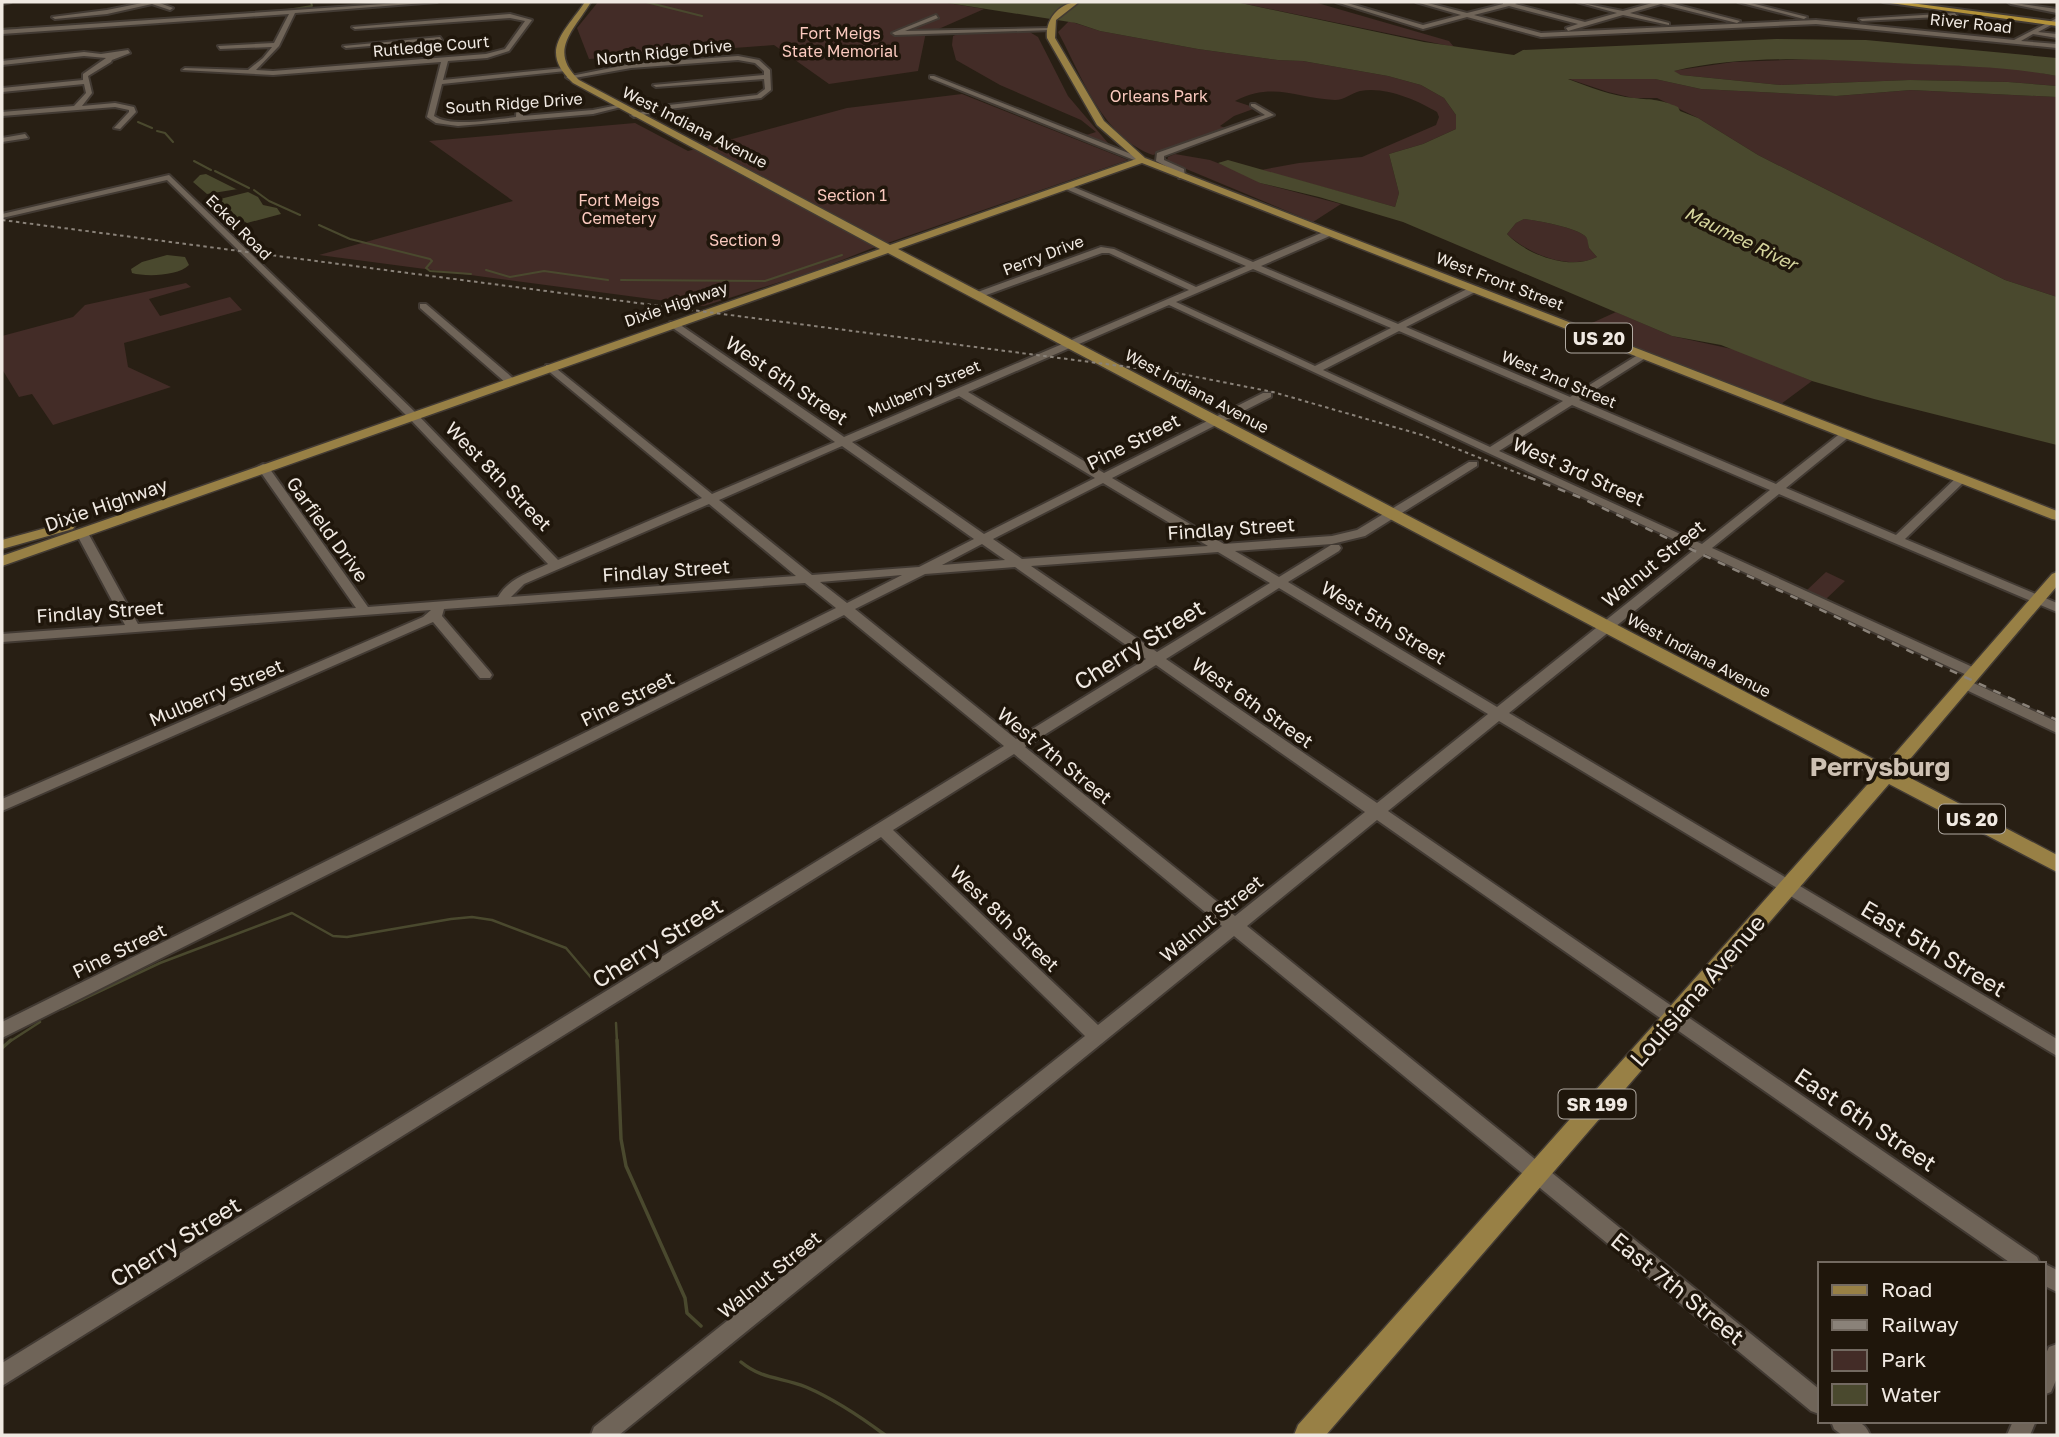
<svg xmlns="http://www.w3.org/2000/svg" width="2059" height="1437" viewBox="0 0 2059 1437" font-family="'Golos Text',sans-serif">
<rect width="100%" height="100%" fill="#281f14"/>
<path fill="#432c27" d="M598,2H942L984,9L934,31L926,32L918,71L829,84L774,45L589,59L577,28Z
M1236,2H1314L1449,41L1454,47Z
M1069,21L1100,31L1198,49L1278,60L1303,61L1388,76L1421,85L1444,98L1456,115V129L1423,144L1389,154L1399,193L1395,207L1261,170L1299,163L1362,157L1436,125L1439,117L1437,112C1417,100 1385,86 1360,91C1352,93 1344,100 1335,100C1298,99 1274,81 1235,101L1256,108L1234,116L1220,126L1228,129L1153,155C1102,137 1082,76 1058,32Z
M964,31H1028L1038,37L1068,96L1108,143L1105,145L1083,136L1096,132L1081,120L1000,85L956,60L952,45L953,36Z
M1816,59L2015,68L2057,76V86L2008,82L1910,80L1781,85L1681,75L1672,71L1733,62Z
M1566,78L1655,79L1701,89L1836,96L1911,90L2057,97V297L2005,280L1758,155L1698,118L1657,98H1633L1608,92Z
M962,94L1128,160L870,249L812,272L704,306L319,255L513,201L429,141L635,123L688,151L847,108Z
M1175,154L1210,160L1246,174L1260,183L1341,204L1313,222L1167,161L1168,157Z
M1524,219C1535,220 1579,228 1586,237C1589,239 1588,245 1589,248L1597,257C1569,271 1528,254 1507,234L1516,223Z
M186,283L191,287L149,299L160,316L230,297L242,310L124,343L128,367L171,387L53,425L32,394L19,397L2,369V336L73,317L85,305Z
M1616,312L1672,336L1741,351L1812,381L1781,404L1583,327Z
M1826,572L1845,581L1826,599L1807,590Z"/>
<path fill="#4a492e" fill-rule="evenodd" d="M942,2H1236L1424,42L1514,55L1523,50L1776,39L1866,40L2057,58V76C2009,67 1962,66 1914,64C1834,60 1752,53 1674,71L1681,75L1781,85L1910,80L2008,82L2057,86V97L1911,90L1836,96L1701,89L1655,79H1568C1589,87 1612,96 1634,98C1654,100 1659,99 1678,107L1680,111L1698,118L1758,155L2005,280L2057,297V445L1874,399L1812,381L1721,345L1672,336L1403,222L1319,197L1260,183L1218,163L1228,160L1395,207L1399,193L1389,154L1423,144L1456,129V115L1444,98L1421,85L1388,76L1303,61L1278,60L1198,49L1100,31L1076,23ZM1524,219C1535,220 1579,228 1586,237C1588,239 1588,245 1589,248L1597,257C1570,271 1527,255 1507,234L1516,223Z
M206,174L236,189H238L207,194L193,182L200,175Z
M248,192L258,197L263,205L277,208L281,214L247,223L215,204L220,199Z
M167,255L185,257L189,265C178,276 146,277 132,273L131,269L142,262Z"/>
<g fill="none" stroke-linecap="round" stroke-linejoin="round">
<path stroke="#4a492e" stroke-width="2" d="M646,2L702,16
M55,26L287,10L312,6L311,2
M2,29L33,27
M138,122L152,128
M157,131L165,133L173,142
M194,161L211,170
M215,171L249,188
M254,190L269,201L300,215
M319,225L350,239L430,259L432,261L426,268L430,271L471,274
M486,270L510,277L544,271L608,280
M621,280L765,281L842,255"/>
<path stroke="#4a492e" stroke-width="2.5" d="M62,1009L160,963L292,913L333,936L347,937L451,919L472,917L492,920L566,948L599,987
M616,1023L617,1042
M9,1042L40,1022"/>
<path stroke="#4a492e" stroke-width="3.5" d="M617,1040L621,1139L626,1166L685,1298L687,1313L701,1326
M2,1048L11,1040
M741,1362C763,1380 781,1377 806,1387C834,1399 861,1417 885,1435"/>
<g stroke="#423a33" stroke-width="4">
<path id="minor" d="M2,2H11L2,4Z
M147,2H157L173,8L170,10L152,4L107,14L55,19L52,17L107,10Z
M413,2H437L295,13L279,46L256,70L273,71L486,54L505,49L525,21L510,18L355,29L352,27L510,14L532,20L509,51L487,58L448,61L443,80L564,68L566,71L442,84L434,116C452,128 494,119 516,117L517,100L520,98L523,100V116L593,110L618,105L621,107L593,114L458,126L436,123L427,117L441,62L273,75L182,70L185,68L248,70L263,58L272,47L220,49L218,46L274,43L289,14L2,34V30Z
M1336,2H1344L1423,25L1461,15L1416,2H1424L1467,13L1503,4V2H1519L1515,4L1585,22L1617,13L1577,2L1623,11L1656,2H1666L1740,21L1737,23L1661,4L1630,13L1669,23V25L1623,15L1568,31L1566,28L1578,24L1509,6L1474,15L1541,33L1816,20L2014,40L2057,18V22L2038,32L2057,34V38L2033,34L2021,41L2057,44V48L1816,24L1541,37L1467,17L1423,29Z
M1738,2H1747L1807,17L1804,19Z
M2008,2L2057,9V13L2011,4Z
M1955,13L1957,16L1862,21L1859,19Z
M936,15L938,18L905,31L1049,28L1052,30L895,35L892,33Z
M440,37L442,40L346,48L343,46Z
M128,50L130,53L112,60L111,62L88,76L92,93L82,106L115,103L134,107L136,112L120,129L114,128L129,112V110L115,107L2,116V112L74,106L86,93L84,84L2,92V88L83,80V74L106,58L84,56L2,65V61L84,52L101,54Z
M738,56L759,60L770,70L771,90L761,98L669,109L634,117L631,115L669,105L757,95L765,89L764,79L656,87L653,85L764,75V71L755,63L738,60L631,68L569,79L566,77L631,64Z
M930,76H934L1146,160L1139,162L930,78Z
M1251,104H1255L1274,115L1164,156V160L1184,169L1185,178H1179L1177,172L1156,161L1157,153L1265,115L1251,106Z
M25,134L28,138L2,142V138Z
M169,175L416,413L558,560L702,498L546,369V365H552L712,494L835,442L670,326V322H676L844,437L1189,290L1109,253H1102L981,297H975V293L1101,247L1114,249L1196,287L1246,266L1066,189L1065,187L1069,185L1253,262L1326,231H1332V235L1261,266L1398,324L1471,287H1477V291L1406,327L1570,397L1641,353H1647V357L1579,400L1776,484L1842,432H1850V436L1786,488L1896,535L1957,477H1965V481L1905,539L2057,603V612L1779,494L1712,548L1979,670L1981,673L1979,676H1969L1705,554L1509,713L2057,1039V1056L1499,721L1388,811L2037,1257L2040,1264H2012L1377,820L1247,926L1819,1389V1414L1811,1411L1234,936L619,1435H591L594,1427L1085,1036L881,837L2,1386V1363L1004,746L844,615L2,1038V1022L836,608L805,583L444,609L442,616L490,672L492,675L490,678H480L433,622L2,811V799L423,617L431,610L2,642V634L125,625L76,533L78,530L82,529L88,533L138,624L356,608L257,467L263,464L267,465L368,607L498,597C509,578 529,573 548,564L408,417L167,180L2,218V214ZM1253,269L1391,328L1315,366L1176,302ZM1169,305L1695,549L1497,707L1288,582L1339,551L1341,548L1339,545H1331L1279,577L1235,551L1332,544L1365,536L1477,466V462H1469L1357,530L1332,536L1224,544L1112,478L1271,397V393H1263L1104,473L968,392ZM1399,331L1563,401L1490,447L1323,370ZM959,396L1095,478L984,534L852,442ZM1572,405L1770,490L1702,544L1499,451ZM842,446L974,539L919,567L812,575L719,500ZM1103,483L1208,546L1022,559L993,539ZM709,504L796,576L511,597L524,584ZM982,544L1005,560L942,565ZM1218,552L1270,583L1157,652L1031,566ZM1015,567L1146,659L1016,739L855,609L925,574ZM902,575L847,603L820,582ZM1279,588L1488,714L1377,803L1166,659ZM1156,665L1365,812L1235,916L1025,747ZM1014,754L1222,926L1098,1025L893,830Z
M420,304H426L514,379V383H506L420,308Z
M1965,679L2057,722V733L1960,687L1958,684Z
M2043,1263L2057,1270V1292L2043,1285V1264H2041Z
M2057,1344V1378L2051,1392L2043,1395V1360L2049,1347Z
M1831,1421C1848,1421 1863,1417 1870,1435H1842L1834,1429Z
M2013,1421H2036L2030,1435H2007Z"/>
</g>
<g stroke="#423a33" stroke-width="3">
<path id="major" d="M585,2H591C573,31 548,51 579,80L890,245L1136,159L1097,125L1047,38C1045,19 1060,2 1079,2L1056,20L1055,38L1104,121L1145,158L2057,511V520L2052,519L1142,163L898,249L1885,765L2052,574L2057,572V586L1899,772L2057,855V872L1889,784L1326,1435H1294L1298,1425L1875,776L888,253L2,566V556L880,249L573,83C539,51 563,34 585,2Z
M68,522L73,523L75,526L73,529L2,549V540Z"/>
</g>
<g stroke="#423a33" stroke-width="4">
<path id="highway" d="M1883,2H1903L2057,22V26Z"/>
</g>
<use href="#minor" fill="#6f6458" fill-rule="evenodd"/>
<use href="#major" fill="#988045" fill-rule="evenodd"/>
<use href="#highway" fill="#b39239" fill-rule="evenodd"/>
<path stroke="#8a8279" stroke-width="2" stroke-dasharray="3.5 3.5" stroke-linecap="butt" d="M2,220L1182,374L1273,392L1422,435L1533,479"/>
<path stroke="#8a8279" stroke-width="2.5" stroke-dasharray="8 8" stroke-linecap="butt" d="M1528,477L1579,497L2057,720"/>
</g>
<g text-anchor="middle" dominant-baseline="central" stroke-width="7" stroke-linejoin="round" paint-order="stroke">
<g font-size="16" fill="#f0e9e2" stroke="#1f160b">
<text transform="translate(1971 23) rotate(6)">River Road</text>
<text transform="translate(431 46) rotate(-5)">Rutledge Court</text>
<text transform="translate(664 52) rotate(-6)">North Ridge Drive</text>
<text transform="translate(514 103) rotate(-4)">South Ridge Drive</text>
<text transform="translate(695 127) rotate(27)">West Indiana Avenue</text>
<text transform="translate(239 227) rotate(45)">Eckel Road</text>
<text transform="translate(1043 255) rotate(-21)">Perry Drive</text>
<text transform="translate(1500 281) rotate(21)">West Front Street</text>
<text transform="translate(676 304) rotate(-19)">Dixie Highway</text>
<text transform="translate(1559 379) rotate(23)">West 2nd Street</text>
<text transform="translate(924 388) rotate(-23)">Mulberry Street</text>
<text transform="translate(1197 391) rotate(28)">West Indiana Avenue</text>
<text transform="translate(1699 655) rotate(28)">West Indiana Avenue</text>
</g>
<g font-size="16" fill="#fbcabf" stroke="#1f160b">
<text x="840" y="33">Fort Meigs<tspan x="840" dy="18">State Memorial</tspan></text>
<text x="1159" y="96">Orleans Park</text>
<text x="852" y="195">Section 1</text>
<text x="619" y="200">Fort Meigs<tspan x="619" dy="18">Cemetery</tspan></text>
<text x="745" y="240">Section 9</text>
</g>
<g font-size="18" font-style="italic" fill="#d6d59d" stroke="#1f160b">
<text transform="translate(1741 238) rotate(26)">Maumee River</text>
</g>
<g fill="#1f160b" stroke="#b1aaa2" stroke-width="2">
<rect x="1566" y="323.5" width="66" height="29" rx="5"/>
<rect x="1939" y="804.5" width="66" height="29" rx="5"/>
<rect x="1558.5" y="1089.5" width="77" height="29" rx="5"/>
</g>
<g font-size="18" font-weight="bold" fill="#f0e9e2">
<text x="1599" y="338">US 20</text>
<text x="1972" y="819">US 20</text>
<text x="1597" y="1104">SR 199</text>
</g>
<g font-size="19" fill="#f0e9e2" stroke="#1f160b">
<text transform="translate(787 380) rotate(34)">West 6th Street</text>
<text transform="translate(1133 441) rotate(-27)">Pine Street</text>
<text transform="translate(1579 471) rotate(24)">West 3rd Street</text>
<text transform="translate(499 476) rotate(46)">West 8th Street</text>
<text transform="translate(106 504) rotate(-19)">Dixie Highway</text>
<text transform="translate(1231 528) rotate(-4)">Findlay Street</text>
<text transform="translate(328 529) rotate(54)">Garfield Drive</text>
<text transform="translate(1653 563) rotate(-39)">Walnut Street</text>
<text transform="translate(666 570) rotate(-4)">Findlay Street</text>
<text transform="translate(100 611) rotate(-4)">Findlay Street</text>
<text transform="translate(1384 622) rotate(31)">West 5th Street</text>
<text transform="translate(216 692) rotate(-23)">Mulberry Street</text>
<text transform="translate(627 698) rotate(-26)">Pine Street</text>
<text transform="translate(1253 702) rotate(35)">West 6th Street</text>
<text transform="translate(1055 755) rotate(39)">West 7th Street</text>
<text transform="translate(1005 918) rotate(44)">West 8th Street</text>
<text transform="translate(1211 918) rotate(-39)">Walnut Street</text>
<text transform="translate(119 950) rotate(-26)">Pine Street</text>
<text transform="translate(769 1274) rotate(-39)">Walnut Street</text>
</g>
<g font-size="23" fill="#f0e9e2" stroke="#1f160b">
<text transform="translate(1139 644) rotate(-32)">Cherry Street</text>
<text transform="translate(657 942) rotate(-32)">Cherry Street</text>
<text transform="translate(1934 948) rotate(31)">East 5th Street</text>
<text transform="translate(1697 990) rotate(-49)">Louisiana Avenue</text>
<text transform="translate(1866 1119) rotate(34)">East 6th Street</text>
<text transform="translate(175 1241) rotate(-32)">Cherry Street</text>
<text transform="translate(1678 1288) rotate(39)">East 7th Street</text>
</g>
<g font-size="26" font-weight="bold" fill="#cec1b3" stroke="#1f160b">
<text x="1880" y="766">Perrysburg</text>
</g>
</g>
<rect width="2059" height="1437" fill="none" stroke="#f0e9e2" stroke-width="7"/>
<rect x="1818" y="1262" width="228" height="161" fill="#1f160b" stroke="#736a61" stroke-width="2"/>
<rect x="1832" y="1285" width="35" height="10" fill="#988045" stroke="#736a61" stroke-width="2"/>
<text x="1881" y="1297" font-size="21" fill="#f0e9e2">Road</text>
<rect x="1832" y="1320" width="35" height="10" fill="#8a8279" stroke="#736a61" stroke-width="2"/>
<text x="1881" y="1332" font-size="21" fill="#f0e9e2">Railway</text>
<rect x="1832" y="1350" width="35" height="21" fill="#432c27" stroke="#736a61" stroke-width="2"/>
<text x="1881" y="1367" font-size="21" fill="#f0e9e2">Park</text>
<rect x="1832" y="1384" width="35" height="21" fill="#4a492e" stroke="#736a61" stroke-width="2"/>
<text x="1881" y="1402" font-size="21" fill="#f0e9e2">Water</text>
</svg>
